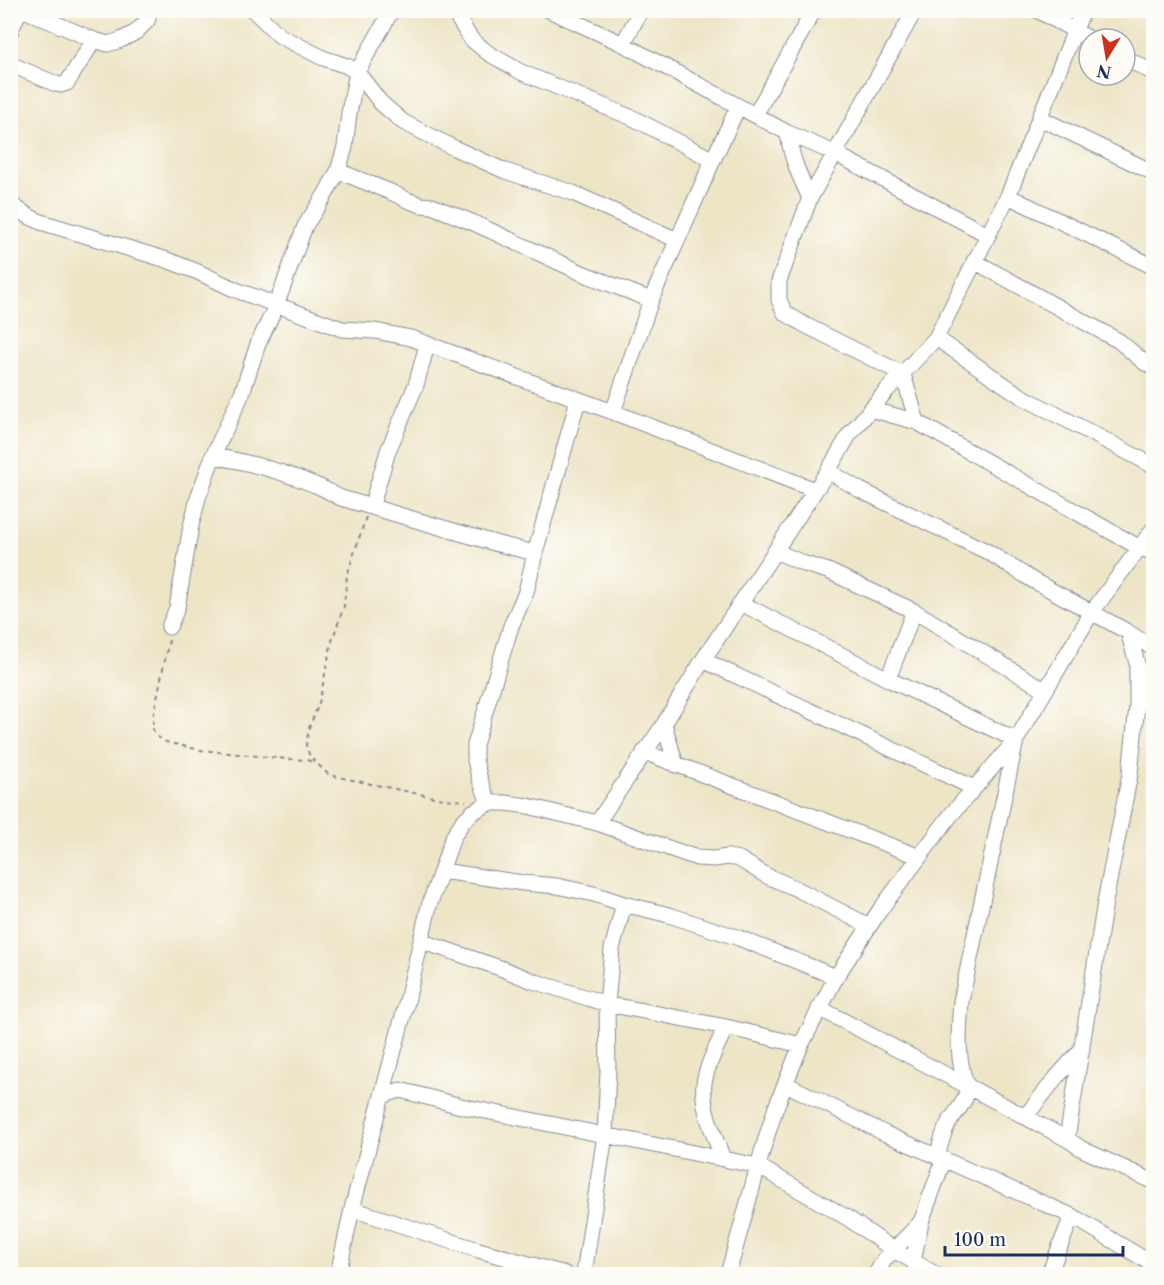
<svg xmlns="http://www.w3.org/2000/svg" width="1164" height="1285" viewBox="0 0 1164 1285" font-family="'Libre Caslon Text',serif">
<rect width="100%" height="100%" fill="#fdfcf7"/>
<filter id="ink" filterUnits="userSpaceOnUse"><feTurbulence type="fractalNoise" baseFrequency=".0167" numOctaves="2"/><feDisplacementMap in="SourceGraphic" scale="12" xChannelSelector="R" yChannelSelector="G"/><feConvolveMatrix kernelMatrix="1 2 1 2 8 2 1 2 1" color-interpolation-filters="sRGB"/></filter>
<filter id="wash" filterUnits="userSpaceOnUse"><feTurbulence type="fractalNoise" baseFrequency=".008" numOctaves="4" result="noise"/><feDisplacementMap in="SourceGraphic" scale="24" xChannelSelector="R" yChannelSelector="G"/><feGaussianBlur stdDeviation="1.35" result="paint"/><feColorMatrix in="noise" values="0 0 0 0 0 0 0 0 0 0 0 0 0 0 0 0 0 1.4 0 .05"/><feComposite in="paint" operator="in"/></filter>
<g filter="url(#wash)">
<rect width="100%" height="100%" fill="#eee5c7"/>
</g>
<g filter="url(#ink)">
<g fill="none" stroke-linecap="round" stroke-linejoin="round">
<g stroke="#848a92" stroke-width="17">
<path id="minor" d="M24,10L94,40L108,44L121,40L136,32L147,21L150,10
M253,10L280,36L323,58L347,66L357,72L381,103L403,122L454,148L505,171L573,193L677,240
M456,10L459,20L471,39L488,53L521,72L635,119L713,160
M549,10L623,44L788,133L834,153L988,235
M915,10L810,198L779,281V300L785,313L805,325L903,374L917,422
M1037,10L1090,39
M10,32L20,10
M623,44L641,10
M1125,58L1154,73
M10,64L56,84L61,85L67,83L94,40
M755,115L814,10
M1040,118L1154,173
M788,133C791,158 799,175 810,198
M338,171L393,193L407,200L421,205L432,206L474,223L582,273L651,300
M1008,196L1154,267
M10,204L30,217L41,222L167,260L198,272L236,290L342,329L375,331L411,338L613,412L815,490
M974,261L1119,341L1145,363L1154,367
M936,338L1021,396L1154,466
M870,409L917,422L1140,548L1154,552
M613,412L651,300L713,160L738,107
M213,456C248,462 282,471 315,485C324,488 332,494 341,498L498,544L535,553
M828,471L860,490L988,552L1034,581L1128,632L1154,649
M369,506L373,501L388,451L416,385L427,345
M775,551L805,564L828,571L914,611L1045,690
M741,603L888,679L1016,740L961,1001C959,1030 956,1059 967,1086L1067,1139
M169,627L177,608L191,526L198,498L213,456L242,393L258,344L276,306L305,226L325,195L338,171L345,147L349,113L357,72L392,10
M1128,632L1137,663V706L1130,774L1105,902L1067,1139L1082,1149L1154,1182
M703,660L974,788
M888,679L914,611
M664,724L676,765
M644,752L920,857
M489,803L480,780L475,760V745L511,626L526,592L535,553L578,400
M597,823L664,724L703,660L828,471L849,435L887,390L936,338L1008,196L1083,10
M442,871L523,883L557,886L594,894L624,904L669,915L739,938L836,977
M421,941L500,968L533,981L607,1004L726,1027L801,1045
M819,1008L967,1086C968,1103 953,1113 946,1128C942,1137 940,1147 937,1157
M786,1084L886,1134L1072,1216L1154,1265
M382,1096L400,1090L461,1106L758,1166L849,1219L894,1250L935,1274
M1025,1117L1056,1078L1082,1049
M723,1159C715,1136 701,1109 704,1083C707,1064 718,1044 726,1027
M352,1209L475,1249L565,1274
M913,1262L921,1222L944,1159
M338,1274L352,1209L407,1001L429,906L453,837L463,821L473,812L489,803H506L528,806L597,823L697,858L714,859L728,857L739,859L767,876L795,888L869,926
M584,1274L605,1135L608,1071L607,1004L612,949L624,904
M728,1274L764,1145L776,1107L801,1045L836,977L880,910L950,816L1016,740L1092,612L1154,528
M876,1274L884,1260L921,1222
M1049,1274L1072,1216"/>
</g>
<path stroke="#848a92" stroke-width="2" stroke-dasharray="4.5 4.5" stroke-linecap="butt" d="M366,517L347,575L344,606L332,641L319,703L309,728L306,745L310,757L328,774L338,777L443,799L466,801
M169,640L153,717V730L158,737L166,742L200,750L287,759L307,760L315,763"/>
<use href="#minor" stroke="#fff" stroke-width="15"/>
</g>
</g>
<rect width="1164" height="1285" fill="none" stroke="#fdfcf7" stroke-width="36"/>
<g transform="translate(1107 57) rotate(191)"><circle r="28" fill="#fdfcf7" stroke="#a3aaba" stroke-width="1.5"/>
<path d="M0-4.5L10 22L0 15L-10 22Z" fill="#c8321e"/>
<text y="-9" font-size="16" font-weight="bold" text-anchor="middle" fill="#1b2f5e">N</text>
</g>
<path d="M945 1246v9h178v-9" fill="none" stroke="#1b2f5e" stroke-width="3"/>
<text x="954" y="1246" font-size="18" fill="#1b2f5e" stroke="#fdfcf7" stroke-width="4.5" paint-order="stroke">100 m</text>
</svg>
